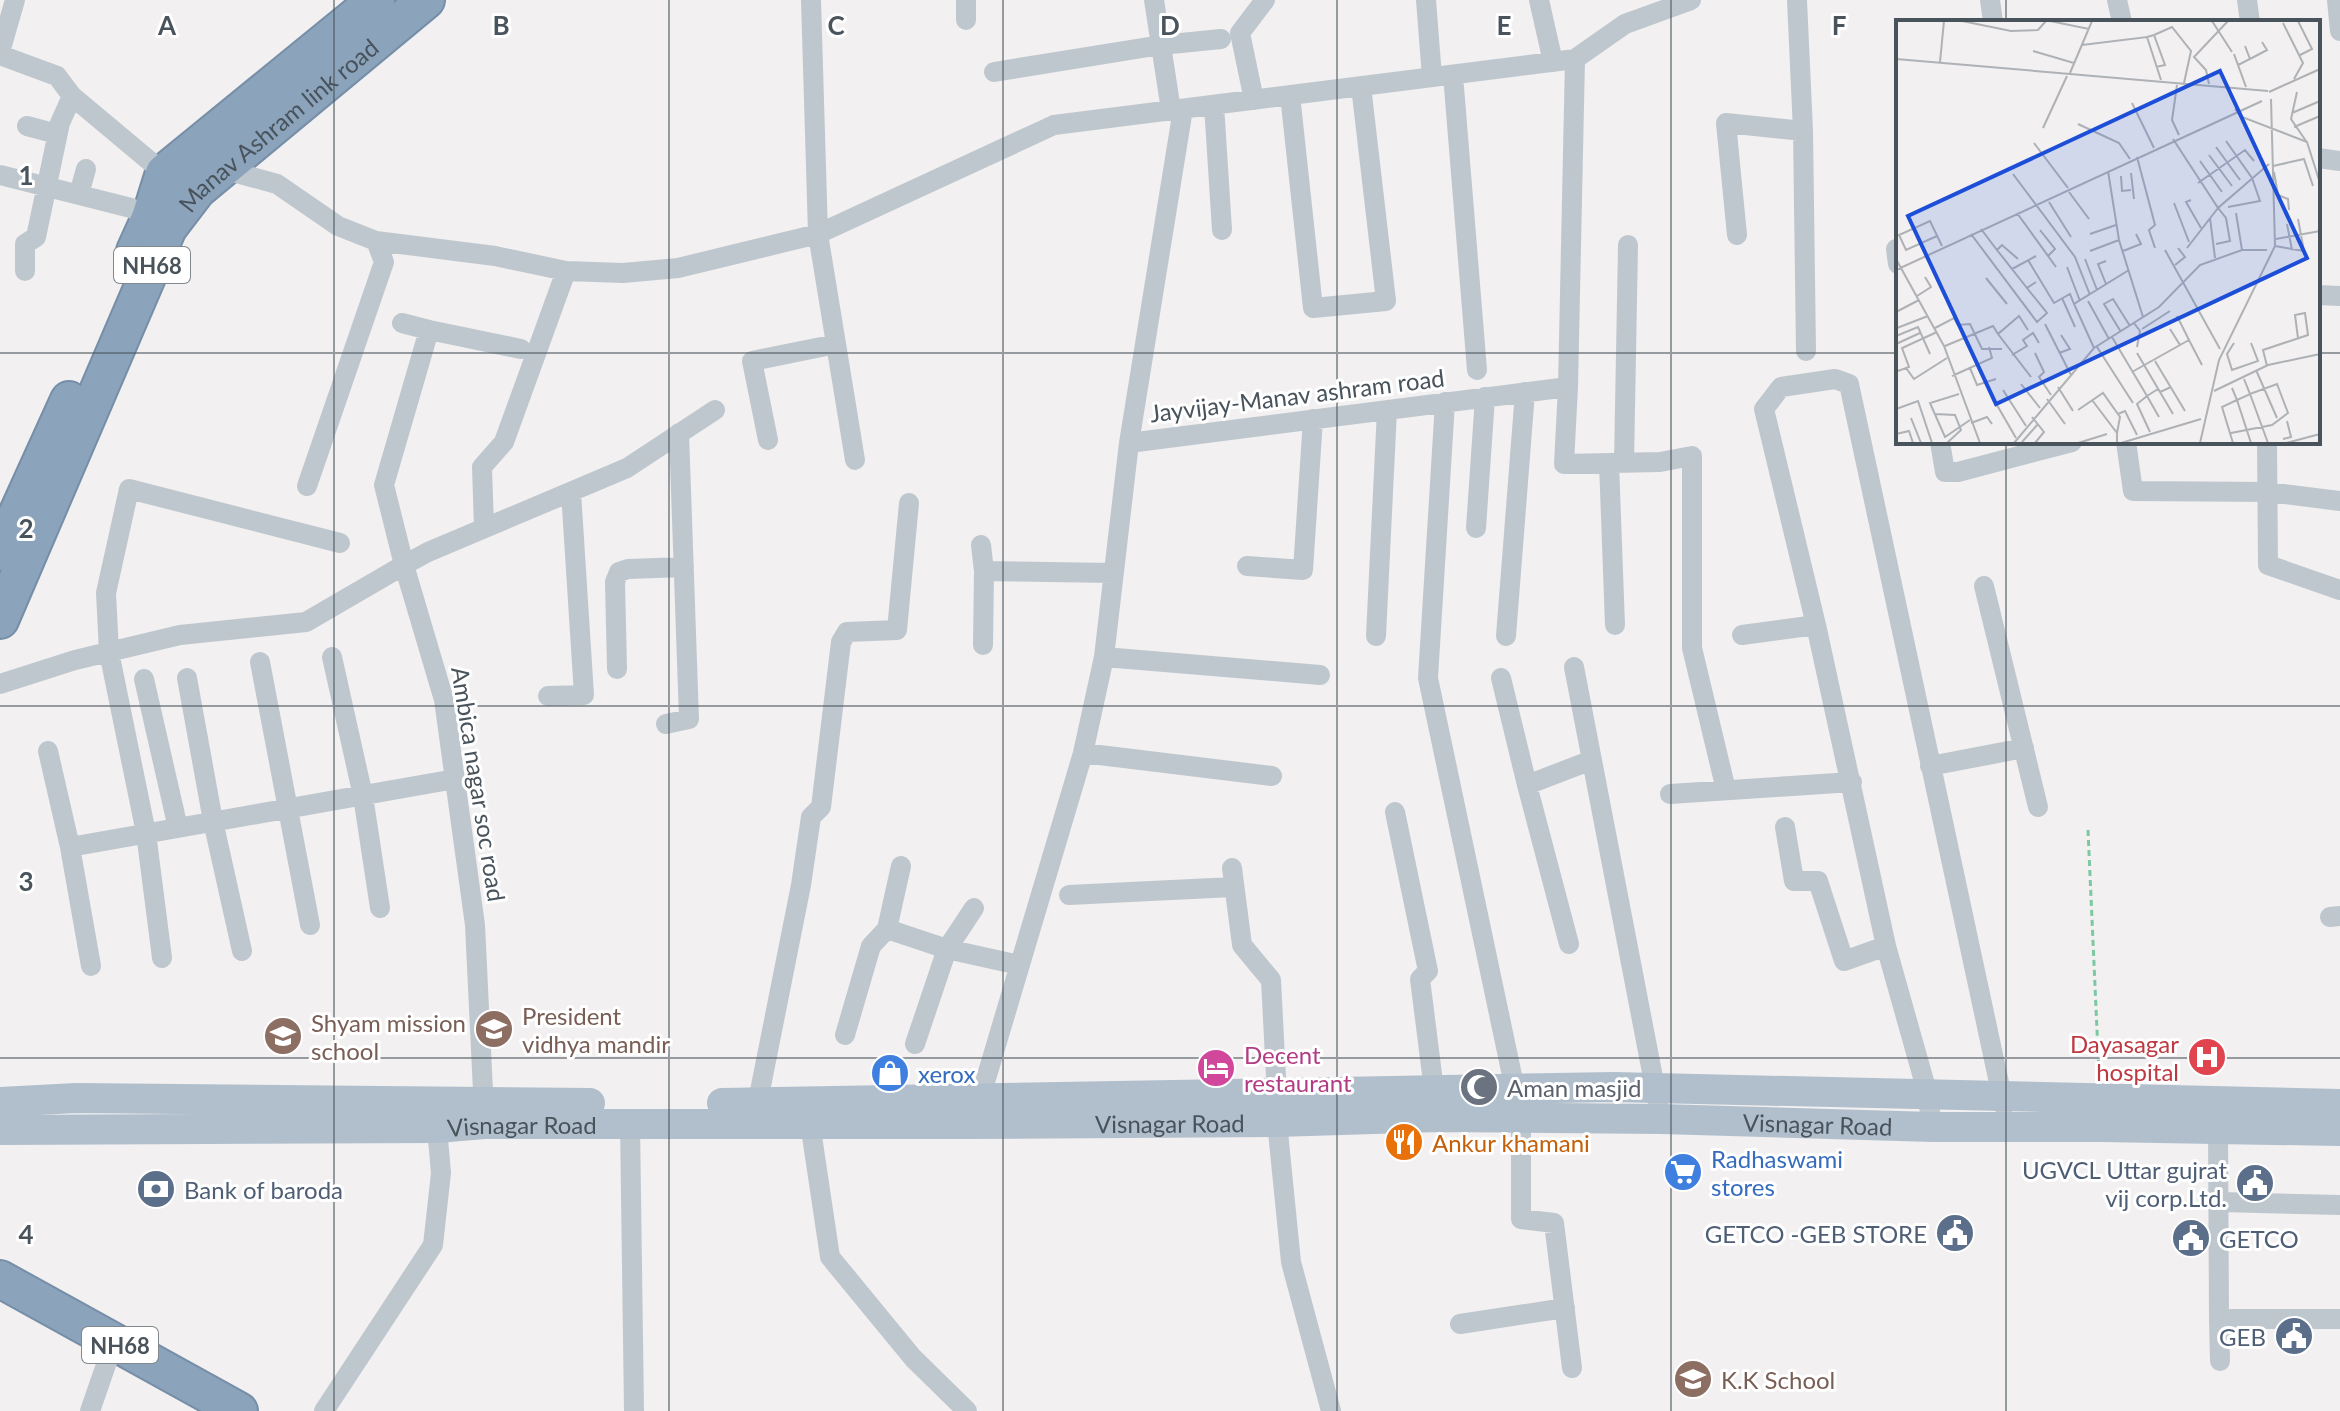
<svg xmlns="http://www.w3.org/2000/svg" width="2340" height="1411" viewBox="0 0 2340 1411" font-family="Lato,sans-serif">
<rect width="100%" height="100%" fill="#f2f0f0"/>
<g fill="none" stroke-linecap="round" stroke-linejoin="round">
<g stroke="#768ea7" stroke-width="40">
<g id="highway">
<path d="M135,251L150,218L164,173L376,0"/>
<path d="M0,552L69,400"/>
<path id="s2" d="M0,620L168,228L197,190L426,0"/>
<path d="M0,1279L239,1411"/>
</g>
</g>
<path stroke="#7cc8a2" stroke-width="3" stroke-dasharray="6 4" stroke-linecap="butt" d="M2088,830L2099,1075"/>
<path stroke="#bfc7ce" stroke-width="20" d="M811,0L818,234L855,460
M966,0V20
M1154,0L1171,110
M1426,0L1432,77
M1539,0L1553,62
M1797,0L1803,131L1806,351
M1990,0L1993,22
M2117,0L2122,22
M2247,0L2250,22
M2337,0L2340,31
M0,52L15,0
M0,55L57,76L72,96L164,173
M994,72L1161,45L1221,39
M1453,75L1477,370
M1290,95L1313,308L1386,301L1361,86
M1254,100L1240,33L1265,0
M1214,105L1222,230
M27,126L57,134
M2318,158L2340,161
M222,169L277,184L338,226L376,241L495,256L566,271L623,273L678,268L818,234L1054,125L1575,59L1625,24L1691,0
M0,175L131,208L157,222
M79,194L86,169
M1737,235L1726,123L1803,131
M1896,249L1898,264
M25,271V244L36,237L60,123L72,96
M2318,295L2340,296
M402,323L429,330
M1568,387L1564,464L1660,462L1692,456V648L1726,790
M1445,402L1428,678L1521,1118V1219L1554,1223L1572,1368
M768,440L752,361L836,344
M1940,442L1945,472H1958L2072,442
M2126,442L2133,491L2268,492L2340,501
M2267,442L2268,565L2340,590
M1129,443L1568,387L1575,59
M1609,463L1615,625
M1624,463L1628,245
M307,486L384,262L376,241
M484,528L482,467L504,442L566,271
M1476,528L1485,397
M981,545L984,571
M1247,566L1303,570L1313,419
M1984,586L2038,807
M1816,625L1886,946
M1742,635L1816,625L1764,409L1781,387L1835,379L1849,384L2004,1106
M1376,636L1387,410
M1506,636L1525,392
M983,645L984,571L1113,573
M332,657L363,796L380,908
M1104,657L1320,675
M260,662L310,925
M1574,667L1661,1119
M617,669L615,582L619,572L628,569L684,567
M187,678L213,821L242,951
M1501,678L1527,785
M144,679L178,828
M0,684L75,660L180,635L306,622L404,565L384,485L429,330L521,349
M548,696L584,695L571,492
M666,724L689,719L679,433
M48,751L70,847L455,779
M1083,753L1272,776
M1930,766L2024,748
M1670,794L1852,782
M1395,812L1428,971L1420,979L1434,1090
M1785,827L1794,881H1818L1844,961L1886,946L1924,1081L1933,1127
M70,847L91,966
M1232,868L1242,945L1271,980L1277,1097
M1069,895L1233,887
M974,908L947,949L1019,965
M2330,917L2340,916
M887,929L947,949L915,1044
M1569,944L1527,785L1592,760
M162,958L146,833L109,652L106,593L129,489L340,543
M845,1035L871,946L887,929L901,866
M977,1109L1083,753L1104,657L1129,443L1183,109
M756,1111L801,885L811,817L821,807L841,642L847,632L897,630L909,503
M484,1112L475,925L444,700L404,565L428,552L627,468L715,410
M630,1122L634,1411
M1277,1122L1291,1262L1331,1411
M810,1123L830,1257L913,1358L967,1411
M2218,1129L2219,1319H2340
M2220,1202L2340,1205
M2219,1319L2220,1361
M1460,1324L1565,1308
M90,1411L108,1359
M324,1411L433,1245L441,1173L437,1128"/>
<g stroke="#b1bfcc" stroke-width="30">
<path d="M0,1102L76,1098L590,1103"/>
<path d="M722,1103L1614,1087L2340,1104"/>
<path id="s1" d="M0,1130L437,1128L484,1124H974L1277,1122L1438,1117L1661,1119L1933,1127H2101L2340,1131"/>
</g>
<use href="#highway" stroke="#8ba3bb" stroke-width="36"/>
</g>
<path fill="none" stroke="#49535c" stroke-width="2" stroke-opacity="0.55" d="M334,0V1411M669,0V1411M1003,0V1411M1337,0V1411M1671,0V1411M2006,0V22M0,353H1898M2318,353H2340M2006,442V1411M0,706H2340M0,1058H2340"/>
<defs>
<g id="school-disc" transform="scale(2)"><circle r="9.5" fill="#8d6e63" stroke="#fff"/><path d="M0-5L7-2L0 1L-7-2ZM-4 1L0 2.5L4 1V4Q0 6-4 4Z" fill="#fff"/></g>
<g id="hospital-disc" transform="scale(2)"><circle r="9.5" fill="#e0444e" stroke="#fff"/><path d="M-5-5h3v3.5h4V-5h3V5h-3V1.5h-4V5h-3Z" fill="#fff"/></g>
<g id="hotel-disc" transform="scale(2)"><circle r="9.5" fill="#d1479c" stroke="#fff"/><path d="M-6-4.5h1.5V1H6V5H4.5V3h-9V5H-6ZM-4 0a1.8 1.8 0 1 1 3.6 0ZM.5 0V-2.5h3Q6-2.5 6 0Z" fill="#fff"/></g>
<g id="shop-disc" transform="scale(2)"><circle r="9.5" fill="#3f7fe0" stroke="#fff"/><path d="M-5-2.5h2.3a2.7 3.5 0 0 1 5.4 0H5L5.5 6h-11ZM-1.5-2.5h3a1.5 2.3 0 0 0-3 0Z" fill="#fff"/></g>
<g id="mosque-disc" transform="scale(2)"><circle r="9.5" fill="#6b7280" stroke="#fff"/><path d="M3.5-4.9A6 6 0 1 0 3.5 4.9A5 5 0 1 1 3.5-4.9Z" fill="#fff"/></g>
<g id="restaurant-disc" transform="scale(2)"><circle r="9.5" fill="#e8710a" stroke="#fff"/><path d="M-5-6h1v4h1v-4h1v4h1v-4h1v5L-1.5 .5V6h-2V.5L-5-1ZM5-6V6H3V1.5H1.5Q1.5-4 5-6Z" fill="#fff"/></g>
<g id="supermarket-disc" transform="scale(2)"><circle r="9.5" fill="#3f7fe0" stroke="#fff"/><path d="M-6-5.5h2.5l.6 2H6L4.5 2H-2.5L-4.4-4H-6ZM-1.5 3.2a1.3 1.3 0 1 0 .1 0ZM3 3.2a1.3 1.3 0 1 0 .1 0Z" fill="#fff"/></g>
<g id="civic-disc" transform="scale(2)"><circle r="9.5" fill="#5c6f8a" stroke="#fff"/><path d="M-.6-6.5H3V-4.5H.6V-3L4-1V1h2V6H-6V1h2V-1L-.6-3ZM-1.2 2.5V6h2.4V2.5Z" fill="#fff"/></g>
<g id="bank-disc" transform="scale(2)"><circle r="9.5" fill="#5c6f8a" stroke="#fff"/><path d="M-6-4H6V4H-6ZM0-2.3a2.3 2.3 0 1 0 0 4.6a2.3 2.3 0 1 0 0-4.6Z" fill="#fff"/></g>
</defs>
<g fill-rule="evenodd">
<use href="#school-disc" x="494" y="1029"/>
<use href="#school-disc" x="283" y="1036"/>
<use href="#hospital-disc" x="2207" y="1057"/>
<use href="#hotel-disc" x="1216" y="1068"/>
<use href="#shop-disc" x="890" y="1073"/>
<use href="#mosque-disc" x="1479" y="1087"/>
<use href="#restaurant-disc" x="1404" y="1142"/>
<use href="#supermarket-disc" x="1683" y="1172"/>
<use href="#civic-disc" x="2255" y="1183"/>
<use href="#bank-disc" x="156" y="1189"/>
<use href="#civic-disc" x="1955" y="1233"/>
<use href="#civic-disc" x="2191" y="1238"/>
<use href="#civic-disc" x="2294" y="1336"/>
<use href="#school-disc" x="1693" y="1379"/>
</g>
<g text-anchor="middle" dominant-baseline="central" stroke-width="6" stroke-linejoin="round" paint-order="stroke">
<g fill="#fff" stroke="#80878d" stroke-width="2">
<rect x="114" y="247" width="76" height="36" rx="6"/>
<rect x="82" y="1327" width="76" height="36" rx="6"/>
</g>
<g font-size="22" font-weight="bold" fill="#49535c">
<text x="152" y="265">NH68</text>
<text x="120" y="1345">NH68</text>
</g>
<g font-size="24" fill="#49535c" stroke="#fff">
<text stroke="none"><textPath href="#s2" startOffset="578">Manav Ashram link road</textPath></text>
<text transform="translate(1297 395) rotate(-7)">Jayvijay-Manav ashram road</text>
<text transform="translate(479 784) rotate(81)">Ambica nagar soc road</text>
<text stroke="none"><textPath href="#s1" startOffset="1170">Visnagar Road</textPath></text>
<text stroke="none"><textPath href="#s1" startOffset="1818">Visnagar Road</textPath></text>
<text stroke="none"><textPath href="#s1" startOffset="522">Visnagar Road</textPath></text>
</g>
<g font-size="24" fill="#785e54" stroke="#fff" text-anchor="start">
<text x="522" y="1015">President<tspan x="522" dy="28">vidhya mandir</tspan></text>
<text x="311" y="1022">Shyam mission<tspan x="311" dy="28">school</tspan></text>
<text x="1721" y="1379">K.K School</text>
</g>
<g font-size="24" fill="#be3a42" stroke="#fff" text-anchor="end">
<text x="2179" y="1043">Dayasagar<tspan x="2179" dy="28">hospital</tspan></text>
</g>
<g font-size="24" fill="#b23c85" stroke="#fff" text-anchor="start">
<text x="1244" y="1054">Decent<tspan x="1244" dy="28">restaurant</tspan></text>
</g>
<g font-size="24" fill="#366cbe" stroke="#fff" text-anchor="start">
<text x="918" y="1073">xerox</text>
<text x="1711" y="1158">Radhaswami<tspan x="1711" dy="28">stores</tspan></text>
</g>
<g font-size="24" fill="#5b616d" stroke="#fff" text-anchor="start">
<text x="1507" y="1087">Aman masjid</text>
</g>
<g font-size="24" fill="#c56008" stroke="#fff" text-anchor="start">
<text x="1432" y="1142">Ankur khamani</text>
</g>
<g font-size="24" fill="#4e5e75" stroke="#fff" text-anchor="end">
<text x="2227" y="1169">UGVCL Uttar gujrat<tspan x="2227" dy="28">vij corp.Ltd.</tspan></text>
<text x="184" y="1189" text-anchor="start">Bank of baroda</text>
<text x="1927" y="1233">GETCO -GEB STORE</text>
<text x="2219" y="1238" text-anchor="start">GETCO</text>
<text x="2266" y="1336">GEB</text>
</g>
</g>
<g transform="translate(1896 20)">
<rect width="424" height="424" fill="#f2f0f0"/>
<path fill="none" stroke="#aeb1b5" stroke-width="2" d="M66,1L115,11L142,10L150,1M154,1L193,9M316,1L336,32M402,1L416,29L404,35M387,3L407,43L398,59M258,15L276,7L295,31L288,63M251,17L258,15L269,45L260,47M186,25L251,17L265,60M137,31L178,43M338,34L350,67M0,39L372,71M354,39L371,30L366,22M44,42L48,1M342,45L354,39L349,26M174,53L196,1M313,64L310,50L298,37L332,1M281,65L276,100L283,115M373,72L424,49M401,72L395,99L410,121M236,83L258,128M339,89L346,97L411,122L424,163M396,93L424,81M182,104L223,123L234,139M398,107L424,96M147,108L171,56M277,119L322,188L291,228M330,121L356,158L364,181L332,187M138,123L172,168M320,127L344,160M313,135L336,166M241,137L259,205L253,210L259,228M304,141L326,172M377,146L408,139L417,166M212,151L223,220L247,297M378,152L382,175L392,179L393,190M235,153L238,179M117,154L179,237L194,275M225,156L226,171L235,170M302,163L349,130L358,141M173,172L193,199M295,180L290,182L305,208M153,182L175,217M278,183L293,222M121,193L160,247M340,193L346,230M314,198L319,238M391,204L396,230M85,209L101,230L106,225L122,239M144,210L159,229L152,236M75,214L141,302L151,293L131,268L140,262M194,214L220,205M41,216L10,230L3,215L34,201L46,226M380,219L424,211M320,224L334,221L330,198L322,188L373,144M379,226L408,231L402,199M101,230L131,268M269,230L324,329M194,231L223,220M227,231L245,224L240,214M0,239L48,326L84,423M189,239L201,270M132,240L158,283L174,274L178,284M210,241L202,244L210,264M279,245L289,237L282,228M171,247L184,281M116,249L140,236M0,250L366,81M90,258L111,284M21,276L35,267L29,257M166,278L179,307M192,281L213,319M0,292L23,280M281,296L293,320M238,303L244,311L241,327M149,304L175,355M1,308L32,296M39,308L58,298L62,305L74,304L86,329H106M246,309L274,291M132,310L123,296L102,314L135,357M225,312L208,284L217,279L234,306M0,316L22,307L34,334M216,317L251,376L241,384L254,412M338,323L331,334L336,350L362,341L355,323M0,324L24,313M284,325L293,320L306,345M49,326L97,306L102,314M201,327L237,383M198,328L178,284L233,250M139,333L148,352L143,357L155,375M163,333L174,329L165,315M241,333L264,372M116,335L131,326L127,320L137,313L143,323M259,341L289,391M371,346L367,330L412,315L409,293L399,295L402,318M0,347L2,351L13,347L6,328L41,312M10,348L18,359L51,338M74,348L81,365L100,359M360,350L381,398M236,352L284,325L274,309M56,356L96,338L93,327M125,364L144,388M162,367L177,391M275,367L264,372L277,394M336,368L341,380L326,387L337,423M262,369L251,376L263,397M107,370L130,406M318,371L372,345L424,334M94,373L120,418M63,374L34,383L49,417L74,400M151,379L169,404M196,380L221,413V423M0,389L22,381L36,423M182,390L207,373L224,397L221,413M39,394L59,395L65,410L51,423M222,394L229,391L241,415M136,397L148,412L139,423M15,398L25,423M75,403L91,397L96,404M335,413L376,405L392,393L381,364L354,374L348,359M0,414L13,411L17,423M387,419L395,417L391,401M126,422L142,404M118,423L198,328L263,287L304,245L346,230H371M182,423L211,414M225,423L305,399M304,423L323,340L379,226L375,79M355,423L341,380L354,374L372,423M390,423L424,414"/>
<path fill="#1d4ed8" fill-opacity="0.15" stroke="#1d4ed8" stroke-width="4" d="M324,51L411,238L100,384L12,196Z"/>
<rect width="424" height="424" fill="none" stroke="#49535c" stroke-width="4"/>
</g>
<g font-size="26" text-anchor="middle" font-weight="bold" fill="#49535c" stroke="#fff" stroke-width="6" stroke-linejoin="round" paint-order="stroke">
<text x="167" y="35">A</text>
<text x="501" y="35">B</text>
<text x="836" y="35">C</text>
<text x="1170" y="35">D</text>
<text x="1504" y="35">E</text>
<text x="1839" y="35">F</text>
<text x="26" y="185">1</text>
<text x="26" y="538">2</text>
<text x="26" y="891">3</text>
<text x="26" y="1244">4</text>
</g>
</svg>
